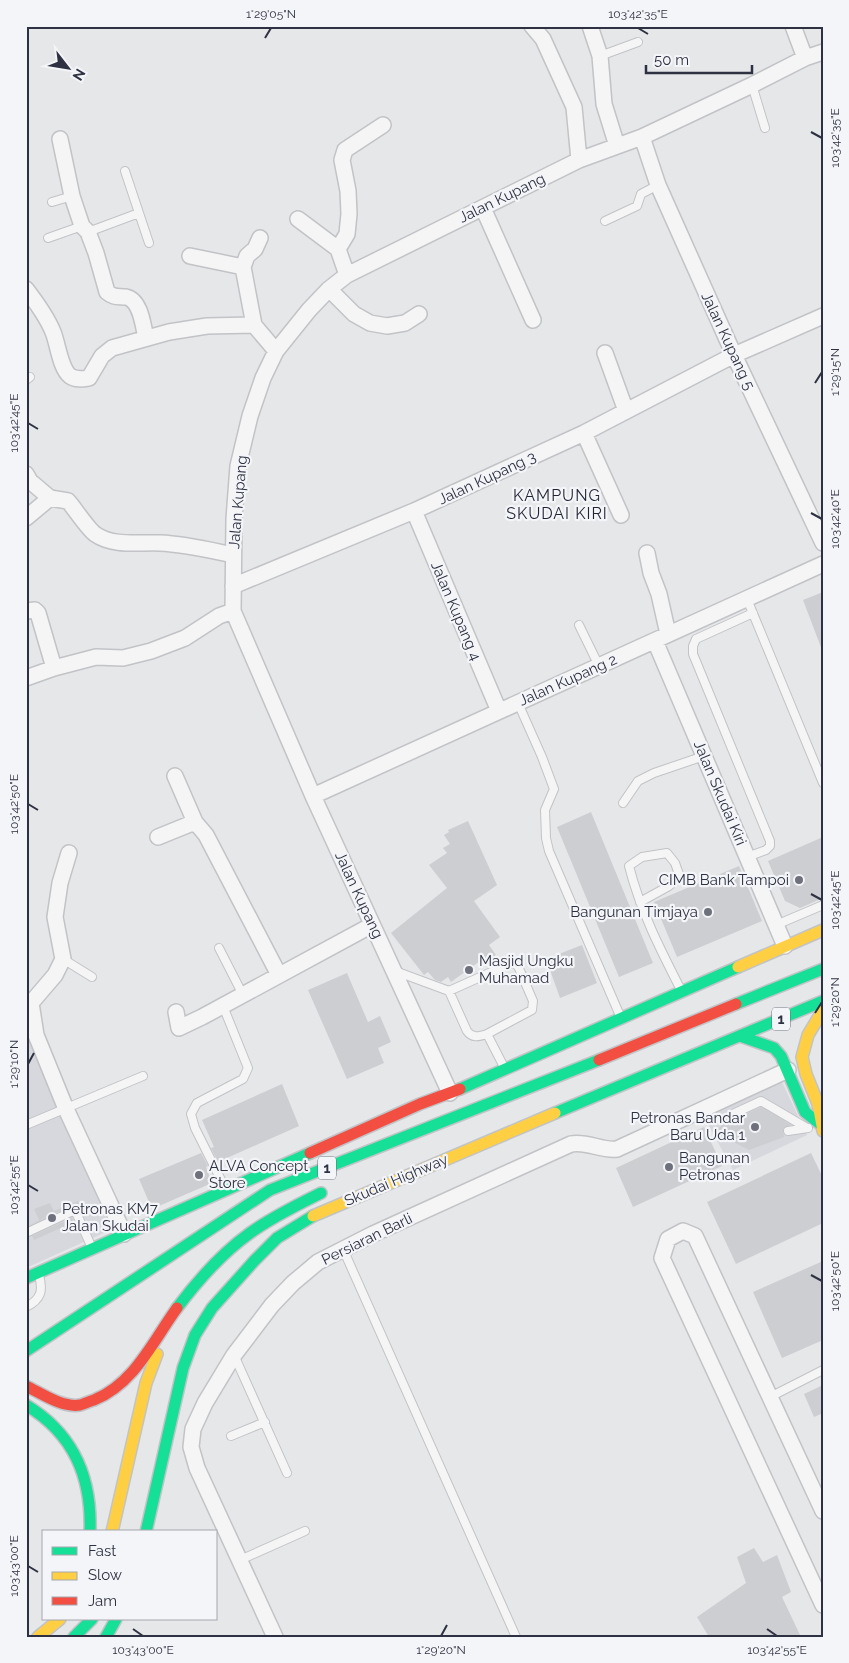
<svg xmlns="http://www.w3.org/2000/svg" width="849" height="1663" viewBox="0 0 849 1663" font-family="Raleway,sans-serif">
<rect width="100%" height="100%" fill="#e5e7e9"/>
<path fill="#d6d8dd" d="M26,1030L115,1228L26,1268Z
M782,1082L807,1135L733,1170L704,1117Z"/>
<path fill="#cdced1" d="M823,592V650H822L803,600Z
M591,812L653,963L619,977L557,827Z
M468,821L497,885L474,901L500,937L489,945L496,955L482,965L480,961L451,982L448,977L441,982L435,980L428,972L424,975L391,933L447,888L429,865L447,853L443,848L450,844L444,835L449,832L448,830Z
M823,837V898L800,908L785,901L768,861Z
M739,866L762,921L677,957L654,902Z
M582,945L597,983L560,998L546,959Z
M347,973L368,1022L380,1016L391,1042L378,1048L384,1063L347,1079L308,990Z
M282,1084L299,1126L218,1162L211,1148L214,1147L202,1120Z
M761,1107L791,1125L783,1129L784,1137L749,1150L716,1133L725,1120L731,1117L737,1118Z
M704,1127L722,1166L633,1207L616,1168Z
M201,1153L208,1166L206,1167L212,1183L152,1209L139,1179Z
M811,1153L823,1178V1223L736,1264L707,1202Z
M78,1201L85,1217L80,1207L75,1204L28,1226L39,1220L34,1209L50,1203L54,1211Z
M72,1218L74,1222L34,1240L32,1236Z
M823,1261V1340L782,1358L753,1292Z
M823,1385V1413L814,1417L804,1394Z
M754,1548L763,1562L777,1555L791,1592L782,1597L801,1637H709L697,1617L746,1583L737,1557Z"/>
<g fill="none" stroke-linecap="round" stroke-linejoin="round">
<g stroke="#c2c3c6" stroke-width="10">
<path id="lane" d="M600,56L638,42
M752,85L765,128
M52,202L72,196
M139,213L149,243
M605,221L637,206L641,194L658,185
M88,232L139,213L125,171
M48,238L82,226
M26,380L30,377
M747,599L823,783
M579,625L599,666
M518,703L542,757L554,789L545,810L546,838L549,851L621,1018
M623,803L638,781L654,773L704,756
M747,857L766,850L770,846V841L693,654V646L696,639L753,613
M640,902L669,886L680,877L675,863L667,853L642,857L629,866C640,910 661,951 682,992
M776,925L823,905
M219,948L243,995
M63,959L92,977
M395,971L449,991L467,1031C472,1038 478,1037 487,1034L505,1069
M449,991L507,965L513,963L518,966L533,1001L532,1010L487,1034
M223,1006L248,1068L243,1079L197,1103L191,1114L195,1128L225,1188
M735,1113L761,1101L807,1128
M26,1125L143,1076
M788,1131L808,1128
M26,1233L75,1210L92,1248
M343,1249L516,1637
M26,1307C42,1299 43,1290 39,1275
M234,1355L287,1473
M770,1397L823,1370
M231,1436L265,1422
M240,1560L305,1531"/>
</g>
<g stroke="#c2c3c6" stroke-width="18">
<path id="street" d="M532,26L543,39L574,107L579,160
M590,26L600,56L604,104L617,146
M793,26L805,58
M642,137L658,185L734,355L823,543
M60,139L72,196L82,226L88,232L96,253L107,292C114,298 118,296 126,297C141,300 143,326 146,338
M483,208L533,320
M298,219L338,249L347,275
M338,249L347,234L349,214L348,191L342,160L345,150L383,125
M190,256L243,267
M26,289C36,302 47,317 53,332C58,344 60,368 70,376C76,380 82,379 89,378L102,356L112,348L169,332L207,326L254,325L276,351
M329,289L354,314L370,323L387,326L405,323L419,314
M254,325L243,267L247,256L255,249L260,238
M605,353L626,411
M584,433L621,515
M26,474L30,481L50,498L68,501C75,509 88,529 95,534C113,547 140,542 160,543C185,544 209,550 233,555
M414,511L499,711
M26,518L50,498
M647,553L651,573L659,594L668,634
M233,586L414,511L584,433L734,355L823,316
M26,611L35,610L38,613L54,668
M655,641L785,946
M26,678L54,668L96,657L123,658L151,651L185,638L219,616L233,611
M175,776L195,822
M313,796L823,564
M158,837L195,822L206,835L279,975
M69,853L60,883L55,917L63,959L55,975L31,1003L36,1035L66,1109L124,1234
M176,1012L179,1028L202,1017L372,925
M450,1093L313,796L233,611L234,519L238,466L250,416L263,378L276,351L309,310L329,289L347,275L579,160L642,137L752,85L805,58L823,52
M823,1511L695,1236L683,1231L668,1239L662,1258L823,1605
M275,1637L197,1468L191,1447L193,1429L205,1403L234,1355L272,1305L293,1283L318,1262L373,1234L571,1144C588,1141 601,1151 617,1149L788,1070"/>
</g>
<g stroke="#c2c3c6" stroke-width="14">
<path id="fast" d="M736,1004L823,969
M740,1036L774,1048L781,1056L805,1112L820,1124
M460,1089L738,967
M555,1113L823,1001
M26,1278L310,1153
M177,1308C198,1280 222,1253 250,1233C272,1217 297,1205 321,1193
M26,1351L270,1190L599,1060
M26,1405C74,1434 92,1477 90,1532
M146,1532L183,1368L195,1335L212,1308L255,1260L277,1238L313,1216
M74,1637L92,1619
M106,1637L116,1619"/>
</g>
<g stroke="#c2c3c6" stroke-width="14">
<path id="slow" d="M738,967L823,930
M823,1010L808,1035L802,1057L806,1074L818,1104L823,1131
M313,1216L555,1113
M112,1532L146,1383L157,1354
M38,1637L60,1619"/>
</g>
<g stroke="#c2c3c6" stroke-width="14">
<path id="jam" d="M599,1060L736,1004
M310,1153L420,1104L460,1089
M26,1386C41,1393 62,1408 80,1405C84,1404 90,1401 94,1400C135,1383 153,1341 177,1308"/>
</g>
<use href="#lane" stroke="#f5f5f6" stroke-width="8"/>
<use href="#street" stroke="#f5f5f6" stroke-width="15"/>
<use href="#fast" stroke="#16e098" stroke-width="11"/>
<use href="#slow" stroke="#ffcf43" stroke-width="11"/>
<use href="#jam" stroke="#f24e42" stroke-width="11"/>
</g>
<path fill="none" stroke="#2e3141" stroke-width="2" d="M638,28L648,34M265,38L271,28M811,132L822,138M815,383L822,372M28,423L38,429M811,513L822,519M28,804L38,810M811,894L822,900M815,1013L822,1002M28,1064L34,1053M28,1185L38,1191M811,1275L822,1281M28,1566L38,1572M133,1629L143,1636M767,1629L777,1636M441,1636L447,1625"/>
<g fill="#6e717c" stroke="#f4f5f8" stroke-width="2">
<circle cx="799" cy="880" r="5"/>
<circle cx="708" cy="912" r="5"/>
<circle cx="469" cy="970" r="5"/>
<circle cx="755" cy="1127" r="5"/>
<circle cx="669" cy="1167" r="5"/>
<circle cx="199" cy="1175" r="5"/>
<circle cx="52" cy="1218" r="5"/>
</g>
<g text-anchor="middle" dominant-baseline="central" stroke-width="4.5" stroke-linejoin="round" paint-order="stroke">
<g fill="#f4f5f8" stroke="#696c78" stroke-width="1">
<rect x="772" y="1007.5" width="18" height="23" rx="4"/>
<rect x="318" y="1156.5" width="18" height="23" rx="4"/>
</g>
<g font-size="14" font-weight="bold" fill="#2e3141">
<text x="781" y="1019">1</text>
<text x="327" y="1168">1</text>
</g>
<g font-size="15" fill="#2e3141" stroke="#f4f5f8">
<text transform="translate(502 198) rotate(-26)">Jalan Kupang</text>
<text transform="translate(728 341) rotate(65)">Jalan Kupang 5</text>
<text transform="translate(487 478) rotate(-25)">Jalan Kupang 3</text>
<text transform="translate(238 502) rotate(-85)">Jalan Kupang</text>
<text transform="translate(456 611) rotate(67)">Jalan Kupang 4</text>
<text transform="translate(568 680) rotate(-24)">Jalan Kupang 2</text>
<text transform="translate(720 793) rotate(67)">Jalan Skudai Kiri</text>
<text transform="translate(359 895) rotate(65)">Jalan Kupang</text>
<text transform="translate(396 1180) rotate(-23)">Skudai Highway</text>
<text transform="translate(367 1239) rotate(-26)">Persiaran Barli</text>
</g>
<g font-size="15" fill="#2e3141" stroke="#f4f5f8" text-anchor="start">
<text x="789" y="880" text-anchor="end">CIMB Bank Tampoi</text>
<text x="698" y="912" text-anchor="end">Bangunan Timjaya</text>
<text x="479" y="961">Masjid Ungku<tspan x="479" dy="17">Muhamad</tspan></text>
<text x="745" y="1118" text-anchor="end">Petronas Bandar<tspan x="745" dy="17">Baru Uda 1</tspan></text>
<text x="679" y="1158">Bangunan<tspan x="679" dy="17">Petronas</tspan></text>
<text x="209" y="1166">ALVA Concept<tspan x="209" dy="17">Store</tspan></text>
<text x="62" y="1209">Petronas KM7<tspan x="62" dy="17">Jalan Skudai</tspan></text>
</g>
<g font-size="16" letter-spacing="1" fill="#1f2332" stroke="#f4f5f8">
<text x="557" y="495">KAMPUNG<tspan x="557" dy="18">SKUDAI KIRI</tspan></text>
</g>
</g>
<rect width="849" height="1663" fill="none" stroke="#f4f5f8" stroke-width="55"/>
<rect x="42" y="1530" width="175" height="90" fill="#f4f5f8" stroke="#a5a7af"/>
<rect x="52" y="1547" width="25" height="8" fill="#16e098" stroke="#a5a7af"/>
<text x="88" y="1556" font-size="15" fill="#2e3141">Fast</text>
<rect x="52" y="1572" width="25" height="8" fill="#ffcf43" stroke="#a5a7af"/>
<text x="88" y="1580" font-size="15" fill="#2e3141">Slow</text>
<rect x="52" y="1597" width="25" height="8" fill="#f24e42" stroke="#a5a7af"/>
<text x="88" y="1606" font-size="15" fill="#2e3141">Jam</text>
<g transform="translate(68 68) rotate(121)" stroke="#f4f5f8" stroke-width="4" paint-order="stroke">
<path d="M0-4L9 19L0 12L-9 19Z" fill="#2e3141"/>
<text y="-8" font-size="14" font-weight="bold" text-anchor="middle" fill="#2e3141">N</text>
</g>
<path d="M646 65v8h106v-8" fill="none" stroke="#2e3141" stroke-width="2.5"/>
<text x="654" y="65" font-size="15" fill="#2e3141" stroke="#f4f5f8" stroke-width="4" paint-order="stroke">50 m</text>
<rect x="28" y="28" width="794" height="1608" fill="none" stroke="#2e3141" stroke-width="2"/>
<g font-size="12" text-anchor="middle" fill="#2e3141">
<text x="271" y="18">1°29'05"N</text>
<text x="638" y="18">103°42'35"E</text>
<text transform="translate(835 138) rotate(-90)" y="4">103°42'35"E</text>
<text transform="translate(835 372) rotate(-90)" y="4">1°29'15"N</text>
<text transform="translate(14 423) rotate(-90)" y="4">103°42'45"E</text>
<text transform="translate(835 519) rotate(-90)" y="4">103°42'40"E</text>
<text transform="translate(14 804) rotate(-90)" y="4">103°42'50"E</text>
<text transform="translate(835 900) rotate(-90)" y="4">103°42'45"E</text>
<text transform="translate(835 1002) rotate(-90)" y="4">1°29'20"N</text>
<text transform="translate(14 1064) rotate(-90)" y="4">1°29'10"N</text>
<text transform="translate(14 1185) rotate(-90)" y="4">103°42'55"E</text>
<text transform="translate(835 1281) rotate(-90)" y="4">103°42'50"E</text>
<text transform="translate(14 1566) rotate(-90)" y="4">103°43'00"E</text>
<text x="143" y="1654">103°43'00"E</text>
<text x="441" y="1654">1°29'20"N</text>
<text x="777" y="1654">103°42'55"E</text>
</g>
</svg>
